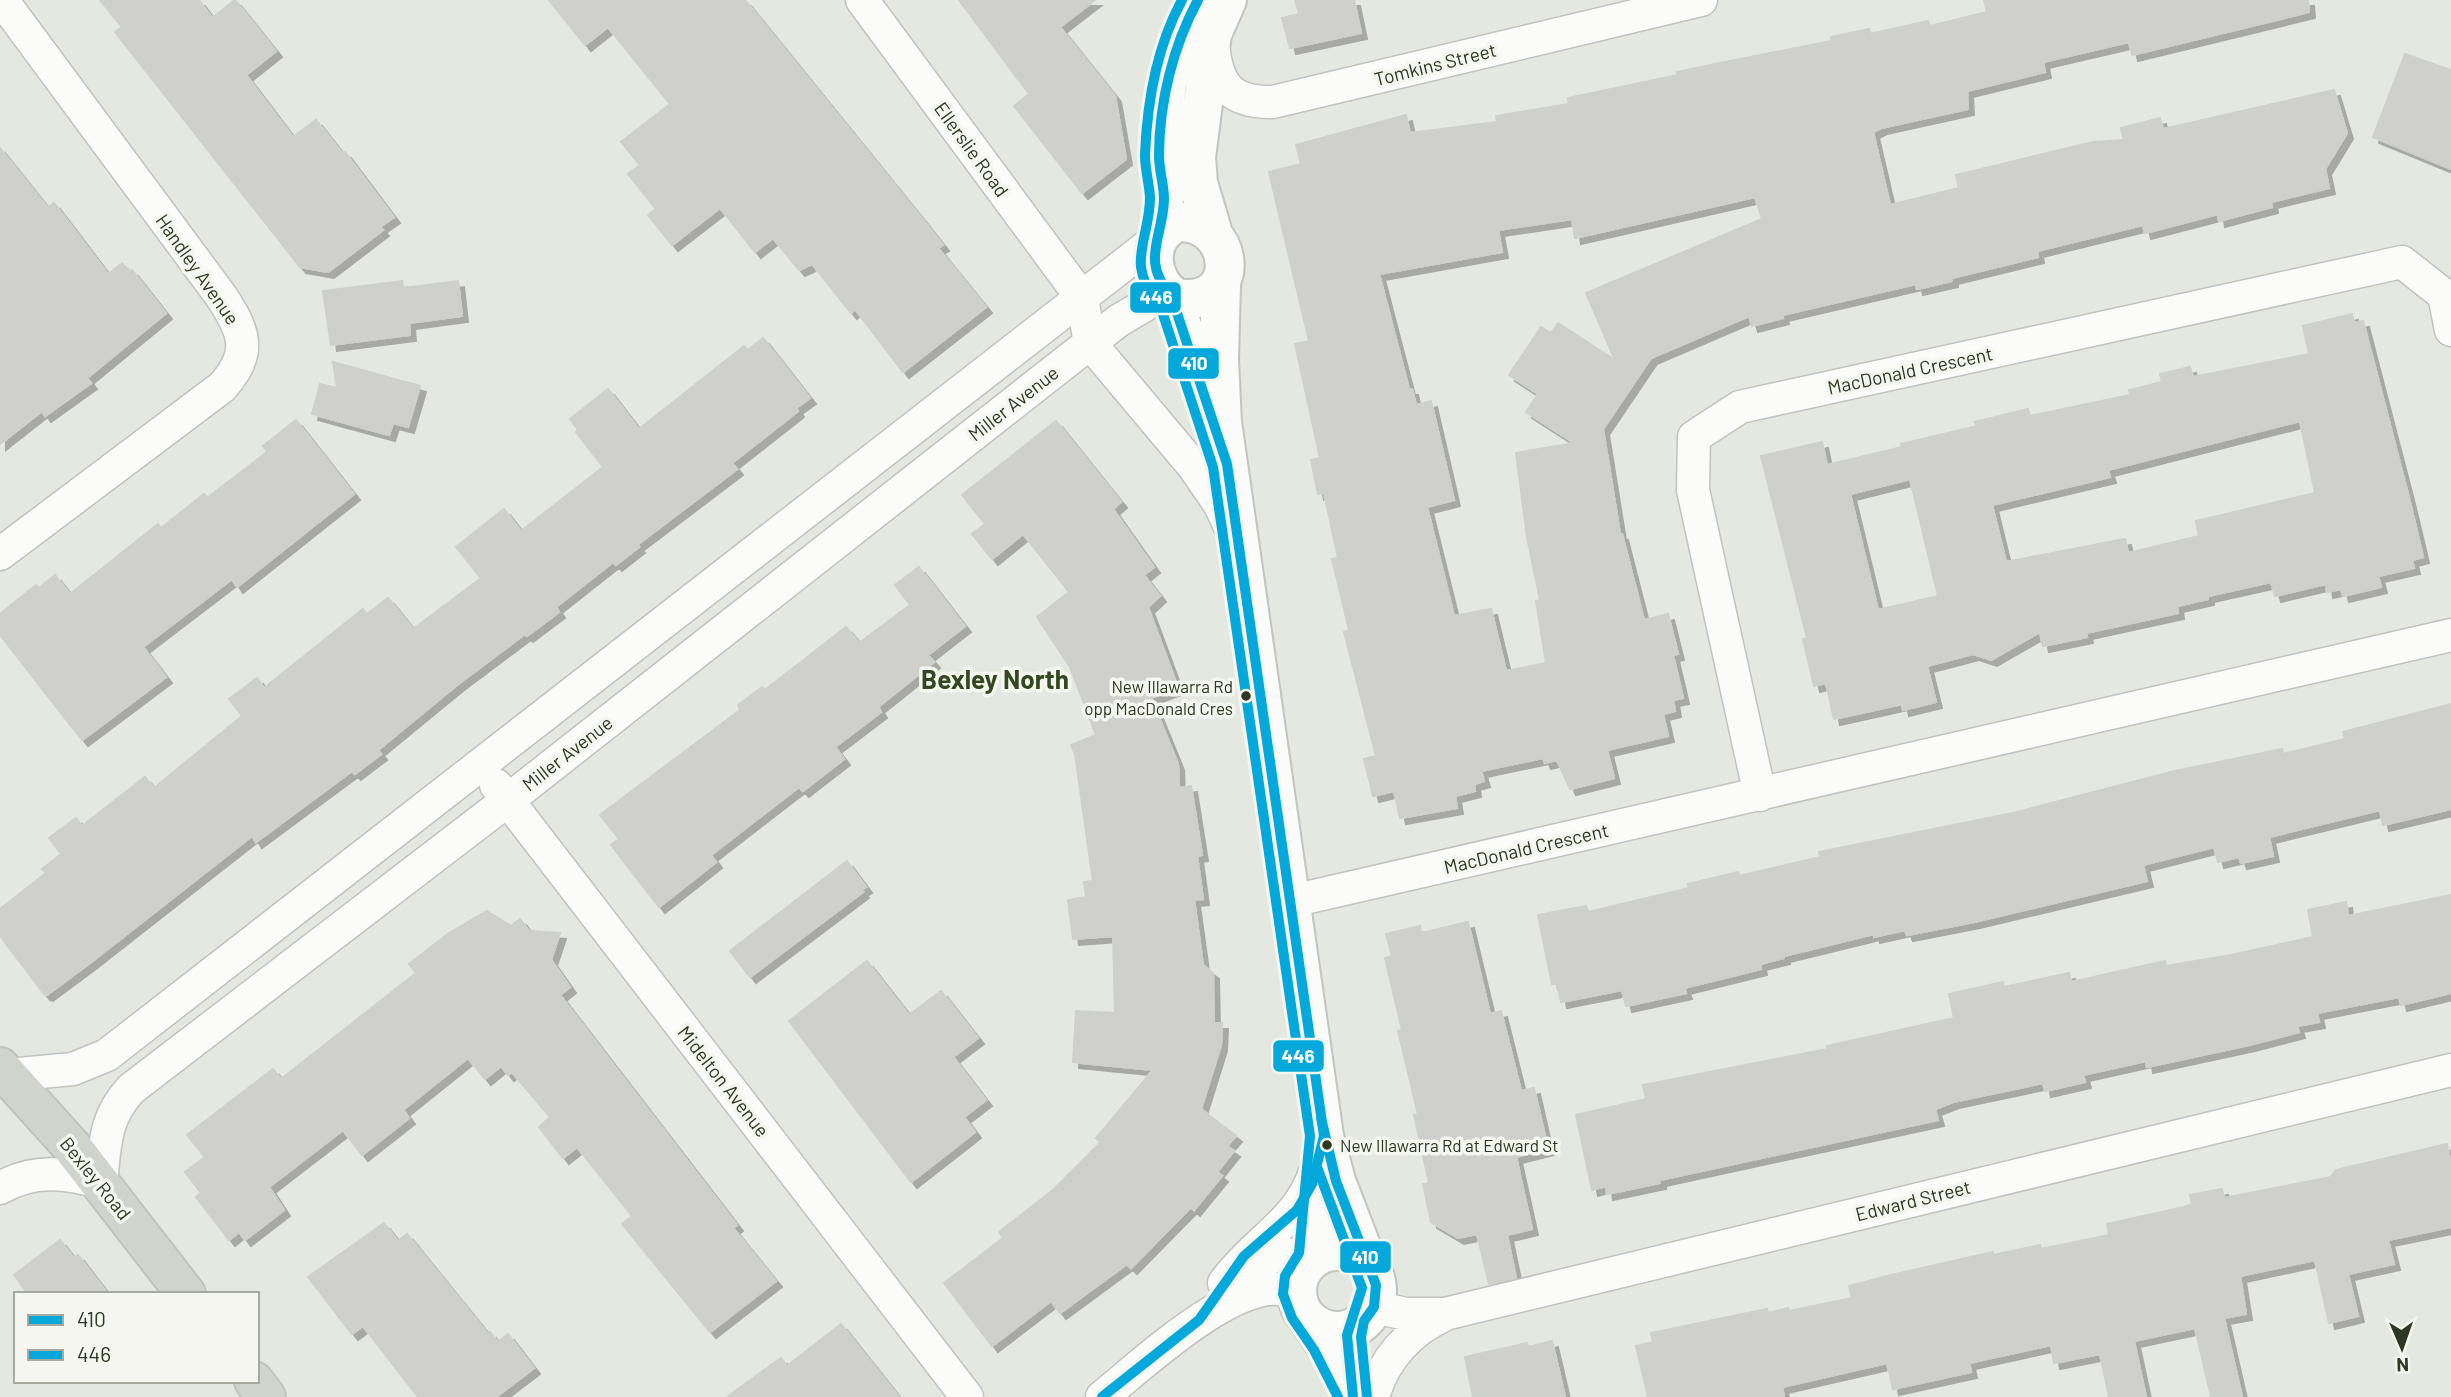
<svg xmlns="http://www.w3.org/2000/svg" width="2451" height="1397" viewBox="0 0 2451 1397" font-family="Barlow,sans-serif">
<defs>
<filter id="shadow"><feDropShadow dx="6" dy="6" stdDeviation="0" flood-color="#0004"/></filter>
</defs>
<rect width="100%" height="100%" fill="#e5e7e1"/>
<path fill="#cfd0cc" stroke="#ced0ca" stroke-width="2" fill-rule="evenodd" filter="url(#shadow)" d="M100,0H199L212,18L235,0L276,51L246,75L293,137L316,120L343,154L345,152L394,217L380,227L383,230L328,272L300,267L115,32L122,27Z
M549,0H745L924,221L943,245L938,248L986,307L903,372L855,309L851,313L812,264L799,270L773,238L755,252L720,208L672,245L648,215L656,209L628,174L640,165L621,142L670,104L608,27L585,45Z
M959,0H1095L1060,27L1115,96L1126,159L1082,193L1014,106L1029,94Z
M1295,0H1354L1361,33L1290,48L1282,18L1299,14Z
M1984,0H2308L2309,12L2132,55L2129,42L2043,62L2045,72L1967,91L1968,109L1881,128L1873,132L1890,205L1959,188L1956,175L2093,142L2124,140L2121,128L2160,118L2163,129L2334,90L2347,133L2325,169L2329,188L2271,202L2272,207L2219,221L2218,214L2145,233L2143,225L2037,251L2038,257L1952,278V281L1917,289L1916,284L1782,315L1783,318L1752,326L1749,316L1651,358L1603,429L1620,534H1622L1644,620L1668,614L1678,654L1673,655L1683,698L1673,700L1675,711L1663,714L1668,736L1607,750L1614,778L1570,789L1557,760L1545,763L1543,758L1481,771L1484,781L1474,784L1475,791L1455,796L1457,808L1400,818L1394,791L1373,796L1364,759L1376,756L1344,632L1349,630L1332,559L1338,558L1324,493L1318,494L1311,460L1320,458L1295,344L1309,341L1269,172L1301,164L1296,145L1406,115L1410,133L1497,122L1496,116L1569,104L1568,98L1678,75L1677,72L1710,65L1831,41V37L1869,29L1870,34L1928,21L1930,26L1987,12ZM1755,197L1762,219L1586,293L1615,360L1558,323L1551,333L1541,327L1509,375L1538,394L1526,412L1574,443L1516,453L1527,537L1540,600L1536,601L1546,663L1506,671L1491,609L1454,616L1427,507L1454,500L1431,401L1416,405L1412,389H1409L1379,274L1502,252L1498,230L1572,219L1575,238Z
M2405,54L2451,70V169L2373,137Z
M0,148L48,208L54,203L108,274L122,263L130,272L132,270L166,313L87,378L91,383L45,416L42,411L0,444Z
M402,281L403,288L458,281L462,316L409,323L410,335L331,345L323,291Z
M2352,314L2354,323L2363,321L2409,498L2423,557L2412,560L2414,568L2378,576L2381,587L2343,596L2341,589L2327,592L2326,584L2275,596L2271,582L2208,596V599L2177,606L2178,613L2086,633L2087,637L2043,646L2040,632L1991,660L1973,654L1927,666L1936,702L1903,710L1902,704L1834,719L1826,683L1814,686L1803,639L1807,638L1761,456L1822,442L1827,465L1902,447L1901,444L1977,426L1975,422L2028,409L2030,416L2130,395L2129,390L2162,382L2160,374L2190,367L2193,377L2309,354L2303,326ZM2300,421L2315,493L2196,521L2199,536L2128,553L2125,539L2006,562L1992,505L2110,477L2108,470ZM1910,479L1938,596L1878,610L1850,494Z
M763,338L810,398L796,408L798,411L732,463L737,469L637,545L639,547L616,565L613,562L556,607L559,612L527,636L525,634L457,685L378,750L381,754L355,774L352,771L256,842L252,836L90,963L47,995L44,994L0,936V909L46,873L42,869L61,854L49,838L76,818L82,826L145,777L154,788L242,716L229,699L257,678L264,688L363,609L367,614L388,598L413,629L481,578L456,547L504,509L521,531L603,467L576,432L578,430L570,419L608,389L639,429L744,346L748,350Z
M333,362L420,386L408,427L393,423L389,435L312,414L320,384L337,388Z
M296,420L354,494L237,587L232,579L143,647L166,677L82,740L0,635V614L36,585L39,588L55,575L70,594L158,524L161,528L204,494L207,498L267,452L263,446Z
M1056,421L1121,502L1113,509L1154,567L1144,575L1160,596L1148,607L1178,688L1151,698L1178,764L1179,788L1191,786L1202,855L1197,856L1203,899L1194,900L1203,965L1213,973L1214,1023H1222L1221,1045L1201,1109L1236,1136L1227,1146L1234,1151L1217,1172L1222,1176L1194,1210L1191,1207L1131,1268L1127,1264L1060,1313L1051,1301L992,1346L944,1283L1003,1238L999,1232L1053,1190L1101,1142L1096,1138L1153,1070L1073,1062L1076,1011L1115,1013L1113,936L1073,939L1068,900L1086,897L1084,882L1093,881L1075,754L1071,745L1096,735L1070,667L1037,617L1069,592L1023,534L992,559L972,534L985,524L962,495Z
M919,567L965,626L928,655L934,662L878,707L881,712L835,747L844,759L803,791L799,787L711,855L716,862L659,907L611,845L619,839L600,815L740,710L738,705L762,687L765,690L846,627L859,643L910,605L895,585Z
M2451,704V809L2383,825L2380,810L2269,837L2273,856L2241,863L2239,857L2218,862L2214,847L2143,865L2147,881L1974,922L1907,935L1905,930L1874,937V934L1784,956V958L1760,964L1761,969L1684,988L1686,993L1626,1006L1622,990L1561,1002L1557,983L1552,984L1538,915L1586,906L1588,912L1689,888L1688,884L1738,872L1739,876L1820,857L1819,852L2013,813L2175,771L2282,749L2283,754L2345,739L2343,732Z
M847,861L866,887L861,890L863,892L750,977L730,951Z
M2451,895V993L2401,1005L2399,997L2317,1013L2319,1022L2297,1026L2299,1032L2249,1045L2147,1067L2146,1061L2083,1075L2085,1082L2045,1091L2043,1083L1953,1102L1935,1109L1938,1120L1660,1180V1183L1607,1194L1606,1186L1592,1190L1576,1115L1646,1099L1643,1085L1828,1049L1827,1046L1954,1018L1949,994L2003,982L2004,987L2069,973L2071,982L2165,961L2166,966L2231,955L2313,937L2308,910L2346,902L2348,916Z
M487,911L511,926L520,919L529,931L560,933L551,960L570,987L560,995L737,1225L733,1228L776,1281L710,1332L622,1224L632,1216L577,1147L563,1158L539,1127L550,1117L512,1072L508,1075L501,1066L485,1079L468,1058L403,1110L409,1118L362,1155L343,1130L269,1187L284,1210L245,1240L239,1232L229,1240L196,1197L201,1193L185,1172L205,1157L187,1135L273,1069L281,1079L416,973L409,964L449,933Z
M1468,922L1490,1014L1501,1011L1521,1091L1534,1088L1548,1149L1516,1157L1532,1229L1507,1235L1516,1278L1489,1284L1477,1234L1458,1238L1431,1222L1423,1184L1429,1183L1414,1115L1418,1114L1398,1031L1402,1030L1385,958L1392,956L1386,934L1420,926L1421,933Z
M867,961L909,1015L941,991L978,1038L953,1057L986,1100L964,1117L975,1132L911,1182L789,1021Z
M2447,1144L2451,1166V1227L2388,1240L2394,1264L2348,1274L2358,1316L2329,1323L2315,1260L2240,1276L2246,1314L2224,1318L2242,1397H2211L2195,1328L2134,1341L2146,1397H2109L2100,1354L2054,1363L2051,1345L1969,1363L1971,1372L1893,1389L1887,1363L1782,1387L1784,1397H1648L1636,1346L1653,1342L1651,1333L1767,1309L1768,1313L1788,1308L1789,1311L1852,1298L1849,1286L1891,1275L1993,1252V1255L2040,1245L2041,1249L2109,1235L2107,1224L2184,1207L2192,1204L2190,1195L2222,1189L2224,1198L2331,1177L2336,1170Z
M384,1223L398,1241L407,1234L488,1334L490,1332L498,1342L508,1334L534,1368L496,1397H418L363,1326L352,1334L308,1277Z
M60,1240L74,1258L78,1255L108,1294H28L14,1275Z
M841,1324L899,1397H727L781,1358L787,1366Z
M1552,1341L1565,1397H1473L1465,1357L1527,1343L1528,1347Z"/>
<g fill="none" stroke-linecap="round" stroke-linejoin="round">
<g stroke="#c2c3be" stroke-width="35">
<path id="street" d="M862,0L1082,298L1090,343L1194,467L1220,505L1232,531
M1213,44C1217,85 1230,103 1273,102L1701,0
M0,554L222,387C253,353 245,332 221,296L2,0
M496,785L967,1397
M1760,795L1693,490L1694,437L1740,407L2402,262L2444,295L2451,330
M1292,901L2451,635
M8,1075L73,1069L107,1055L1158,238
M0,1188C33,1169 66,1172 101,1183C105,1145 104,1118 131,1089L508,800L1118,321L1167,292
M1239,1270L1283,1253L1309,1261
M1224,1283C1257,1238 1299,1223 1316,1169
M1374,1307L1406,1314H1445L2451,1070
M1102,1397C1139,1368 1249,1262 1297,1295
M1373,1397C1384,1358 1408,1332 1444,1315"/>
</g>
<g stroke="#c2c4be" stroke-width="42">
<path id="secondary" d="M1178,222C1236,220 1245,309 1176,298C1148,281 1144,236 1178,222Z
M1160,235L1164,199L1159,156L1167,82L1186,22L1198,0
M1214,237L1198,183L1196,157L1212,34L1227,0
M1221,284L1219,360L1222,422L1324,1136L1336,1181L1371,1272
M1171,295L1209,402
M1297 1291a40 40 0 1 1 80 0a40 40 0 1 1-80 0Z
M1313,1259L1323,1159
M1306,1316L1337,1362L1353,1397"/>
</g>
<g stroke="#c0c3bc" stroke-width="42">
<path id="primary" d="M0,1067L72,1147L186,1294
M254,1381L266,1397"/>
</g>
<use href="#street" stroke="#fbfbfa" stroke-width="32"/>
<use href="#secondary" stroke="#fbfbfa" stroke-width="38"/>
<use href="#primary" stroke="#d1d3cd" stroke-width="38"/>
<g stroke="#f4f6ef" stroke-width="16">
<path id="bus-1" d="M1321,1118L1336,1181L1376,1285L1374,1307L1364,1321L1361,1337L1367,1397
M1102,1397L1199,1320L1244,1256L1297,1210L1312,1184L1324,1136L1227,464L1171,295C1140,261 1163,238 1164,199C1164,185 1159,170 1159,156C1159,103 1173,46 1198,0"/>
</g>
<g stroke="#f4f6ef" stroke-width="16">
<path id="bus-2" d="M1182,0C1157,46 1147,103 1145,155C1145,169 1149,183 1150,197C1150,240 1124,265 1159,302L1213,467L1310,1136L1299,1253L1285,1276L1283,1294L1292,1318L1314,1350L1338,1397
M1317,1167L1362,1288L1347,1335L1353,1397"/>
</g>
<use href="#bus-1" stroke="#04a8da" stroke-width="10"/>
<use href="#bus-2" stroke="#04a8da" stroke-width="10"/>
</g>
<g fill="#2d3721" stroke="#f4f6ef" stroke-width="2.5">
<circle cx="1246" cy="696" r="6"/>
<circle cx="1327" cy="1145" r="6"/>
</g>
<g text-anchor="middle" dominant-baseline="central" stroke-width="7" stroke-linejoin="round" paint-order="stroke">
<g font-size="17" fill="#2d3721" stroke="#f4f6ef" text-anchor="end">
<text x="1233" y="686">New Illawarra Rd<tspan x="1233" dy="22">opp MacDonald Cres</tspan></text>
<text x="1340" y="1145" text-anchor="start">New Illawarra Rd at Edward St</text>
</g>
<g font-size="19" fill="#2d3721" stroke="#f4f6ef">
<text transform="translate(1435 64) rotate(-14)">Tomkins Street</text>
<text transform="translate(972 149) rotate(54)">Ellerslie Road</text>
<text transform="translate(198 269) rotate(55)">Handley Avenue</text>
<text transform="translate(1910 370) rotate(-12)">MacDonald Crescent</text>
<text transform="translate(1013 403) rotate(-38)">Miller Avenue</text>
<text transform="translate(567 753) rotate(-38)">Miller Avenue</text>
<text transform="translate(1526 848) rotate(-13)">MacDonald Crescent</text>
<text transform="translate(724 1081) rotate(52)">Midelton Avenue</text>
<text transform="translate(96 1178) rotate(51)">Bexley Road</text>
<text transform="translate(1913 1200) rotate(-14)">Edward Street</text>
</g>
<g font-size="26" font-weight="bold" fill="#33481f" stroke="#f4f6ef">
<text x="995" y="678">Bexley North</text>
</g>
</g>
<g stroke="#f4f6ef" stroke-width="2.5">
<rect x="1129" y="281" width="53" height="33" rx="7" fill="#04a8da"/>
<rect x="1167" y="347" width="53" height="33" rx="7" fill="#04a8da"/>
<rect x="1272" y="1039" width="53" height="34" rx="7" fill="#04a8da"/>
<rect x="1339" y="1240" width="53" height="34" rx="7" fill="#04a8da"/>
</g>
<g font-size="19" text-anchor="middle" font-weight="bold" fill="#fff">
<text x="1156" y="304">446</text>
<text x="1194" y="370">410</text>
<text x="1298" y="1063">446</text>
<text x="1365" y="1264">410</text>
</g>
<rect x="14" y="1292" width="245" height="91" fill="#f4f6ef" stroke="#a4aa9d" stroke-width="2"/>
<rect x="28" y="1315" width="35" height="10" fill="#04a8da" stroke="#a4aa9d" stroke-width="2"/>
<text x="77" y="1327" font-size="21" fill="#2d3721">410</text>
<rect x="28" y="1350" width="35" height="10" fill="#04a8da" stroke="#a4aa9d" stroke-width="2"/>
<text x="77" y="1362" font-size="21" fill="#2d3721">446</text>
<g transform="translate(2402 1348) rotate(178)" stroke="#f4f6ef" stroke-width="5" paint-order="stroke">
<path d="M0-5L12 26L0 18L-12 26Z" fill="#2d3721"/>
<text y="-10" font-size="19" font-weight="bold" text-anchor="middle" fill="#2d3721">N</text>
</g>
</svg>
